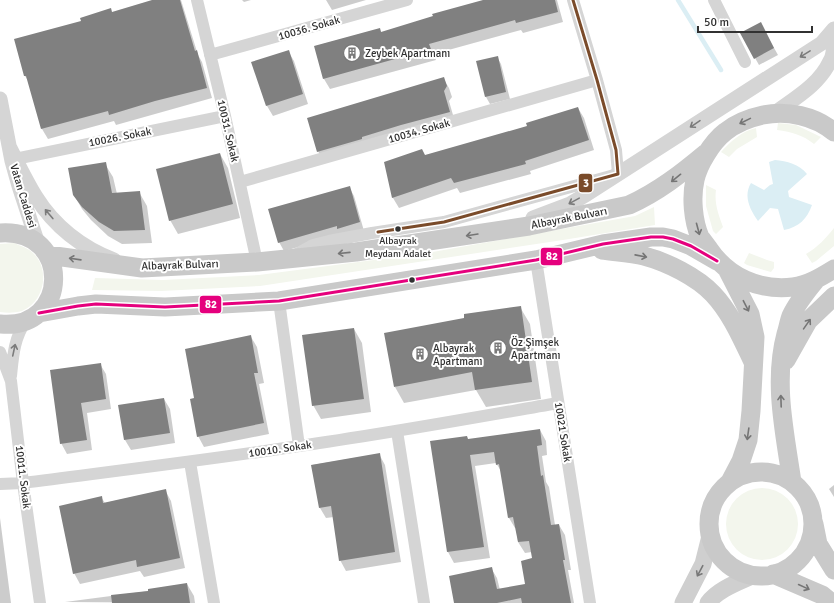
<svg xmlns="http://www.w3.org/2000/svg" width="834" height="603" viewBox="0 0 834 603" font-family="Signika,sans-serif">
<rect width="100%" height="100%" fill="#fff"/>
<path fill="#f3f6ed" d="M778,123L796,125L821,137L814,144C803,135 792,132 777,130Z
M756,128L757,137L737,149L729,157L721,152C730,142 742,131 756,128Z
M706,185L716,190C714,204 719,215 723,227L716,234L713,231L706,206Z
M654,207L655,225L563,240L260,286L161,291L92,290L95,278L163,280L259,275L427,253L635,216Z
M834,228V246L816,261L812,263L806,254C818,247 826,238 834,228Z
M14,243C21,246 28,248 33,253C51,270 44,302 22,311C15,313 7,313 0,312V244Z
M749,253L767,260L774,262V268L771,272L747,265L744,263Z
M726 524a36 36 0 1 1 72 0a36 36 0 1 1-72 0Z"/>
<path fill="#dbeef4" d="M775,160C787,161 799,164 807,174L788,191L789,197L812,205C807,219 799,227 784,230L778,209L770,208L758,221C750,210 743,196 751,183L764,190L770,185L773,184L769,162Z"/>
<path fill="#0003" d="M155,0H181L198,55L202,62L212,98L116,125L114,121L48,139L42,129L29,82L25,76L112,13Z
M242,0H251L244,2Z
M326,0H366L332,10Z
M485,0H557L563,22L523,33L521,30L434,54L436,60L330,89L324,79L316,46L379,29L382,33Z
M760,23L778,55L759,65L755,58Z
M288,51L294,61L308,104L273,116L267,106L253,63Z
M497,57L501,64L510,99L490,104L486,97L478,62Z
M443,78L449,88L452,97L449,101L455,122L323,161L318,151Z
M578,108L584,118L594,150L530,171L531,174L460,193L457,188L399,208L393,198L385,163L425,156L529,127Z
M220,154L228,168L240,218L178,234L170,220Z
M105,164L113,177L117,194L139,192L147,206L152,243L122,244L108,236L91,220L82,209L74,195Z
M349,187L354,196L364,231L342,235L284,251L279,242Z
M520,307L530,324L541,399L486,407L476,390L404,403L395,387Z
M354,329L362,343L371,412L321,419L313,405Z
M251,337L257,347L264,383L259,384L269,434L204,447L198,436L196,399Z
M100,364L106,374L111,409L87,413L92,450L67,454L61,443Z
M164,399L170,409L175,443L131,450L125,440L120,406Z
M540,430L546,441L547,455L542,456L546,482L549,487L555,525H559L565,535L571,570H568L574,603H455L491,568L497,578L500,590L526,585L533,559L532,552L525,553L518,542L516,528H515L509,518L501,471L496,463L475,466L490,558L454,563L448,552L431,442L468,440Z
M379,454L385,465L401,562L346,571L340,560L334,517L326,518L320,508L312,465Z
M834,485V497L829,489Z
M165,490L171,501L185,568L144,577L140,571L80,584L74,573L101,497L105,503Z
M0,518L11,603H0Z
M187,584L194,596L195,603L65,602L149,591Z"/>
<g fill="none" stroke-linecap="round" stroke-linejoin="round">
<path stroke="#dbeef4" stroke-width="4.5" d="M678,0L721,70"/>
</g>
<path fill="#808080" d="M152,0H180L195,51L197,50L207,88L155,101L109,115L108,111L41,129L26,76H24L14,39L81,21L80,18L111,8L112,12Z
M483,0H555L558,12L516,23L515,20L429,44L431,49L323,79L314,46L380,28L381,32L433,16L432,14Z
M761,22L774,48L754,59L740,33Z
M289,50L303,94L266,106L251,62Z
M498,56L506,92L485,97L476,61Z
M444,77L447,86L444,91L450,112L401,125L362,137V139L317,152L307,118Z
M578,107L589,140L525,161L526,164L454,183L451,178L392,198L384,162L422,149L425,155L527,126L526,123Z
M220,153L233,204L169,221L156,169Z
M106,162L112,193L140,191L145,230L114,231L99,222L82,207L73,195L68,168Z
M350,186L360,222L337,229V226L278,243L268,209Z
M521,306L532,382L475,390L472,372L394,387L384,333L464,318V314Z
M354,328L364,399L312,406L302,335Z
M251,335L258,373H254L264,423L197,437L190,399L194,398L185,349Z
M101,363L106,399L81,403L87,440L60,444L50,370Z
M164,398L170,433L124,440L118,405Z
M540,429L542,445L537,446L541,476L543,475L551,525L559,524L565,560H563L571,603H522L521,598L497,603H454L449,576L492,567L497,589L525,584L521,561L532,558L529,541L518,542L513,517L508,518L499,464L496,465L494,452L470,455L484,547L447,552L430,441L467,436L468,439Z
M380,453L395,552L339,561L331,506L319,508L311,465Z
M166,489L180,558L137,567L136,560L73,574L59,506L102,496L103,503Z
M187,583L190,603H112L111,595L148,591V589Z"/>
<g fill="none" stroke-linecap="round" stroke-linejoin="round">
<path stroke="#d5d5d5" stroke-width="12" d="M197,0L225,116L257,262
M714,0L745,62
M210,55L407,0
M15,159L225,116
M240,182L597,80
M295,255L313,245L329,241L372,233L444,222L618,174L616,150L597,80L573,0
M536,260L590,603
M279,301L299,446
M0,352L11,381L23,483L40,603
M11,376C13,356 14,338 26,321
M397,431L424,603
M190,462L214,603
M0,484L23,483C115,471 207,460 299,446C385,434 472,418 558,403"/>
<path stroke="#d5d5d5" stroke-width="15" d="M0,99L12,161L19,186L38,244
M775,113C795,98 819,85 830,61C833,57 833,51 834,46
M10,148C18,164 26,181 36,197C54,226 82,248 114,260
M533,218L570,204L587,194L822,43L834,29"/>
<path stroke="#cfcfcf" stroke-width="17" d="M683,603L703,564L710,536
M708,603C718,589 739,582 754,575"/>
<path stroke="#c9c9c9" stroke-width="19" d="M834,132C815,116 787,110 763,115C749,118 736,123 725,132C712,142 698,165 695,180C691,197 693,221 700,237C703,241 706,245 709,249C728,277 759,291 793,287C808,285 821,277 834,269
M0,233C73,228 70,331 0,324
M602,250C616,252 631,253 644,256C667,262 697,277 713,294C731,313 742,339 753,362
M48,255L142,268L257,262L356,252L529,226L629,205C658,192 682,173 706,153
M728,271L750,314L755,337L751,411L748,440L741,461L730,482
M39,313L78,306L96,304L165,307L279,301L536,260L603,244L651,237H663L673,239L691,246L717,261
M786,360L808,321L834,296
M709 524a52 52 0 1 1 104 0a52 52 0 1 1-104 0Z
M792,482C785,434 773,382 786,334C788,328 789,321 791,316C797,303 806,292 815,281
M814,524L818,544L834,570
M773,574L822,595L832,603"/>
<g stroke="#fff" stroke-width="6">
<path id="bus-1" d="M39,313L78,306L96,304L165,307L279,301L536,260L603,244L651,237H663L673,239L691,246L717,261"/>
</g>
<g stroke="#fff" stroke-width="6">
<path id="bus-2" d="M378,232L444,222L618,174L616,150L597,80L573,0"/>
</g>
<use href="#bus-1" stroke="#e5007d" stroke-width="3"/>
<use href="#bus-2" stroke="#7a4b2a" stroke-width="3"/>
</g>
<defs><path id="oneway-shaft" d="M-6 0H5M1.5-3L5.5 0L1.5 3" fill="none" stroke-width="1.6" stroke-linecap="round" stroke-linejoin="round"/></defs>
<g stroke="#7b7b7b">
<use href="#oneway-shaft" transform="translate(805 54) rotate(148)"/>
<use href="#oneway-shaft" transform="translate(695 124) rotate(146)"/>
<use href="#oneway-shaft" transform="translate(574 201) rotate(151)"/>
<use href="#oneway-shaft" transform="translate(49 214) rotate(-130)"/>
<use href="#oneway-shaft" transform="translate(14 350) rotate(-78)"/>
</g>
<g stroke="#757575">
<use href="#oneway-shaft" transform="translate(745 121) rotate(154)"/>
<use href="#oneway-shaft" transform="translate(676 178) rotate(141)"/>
<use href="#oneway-shaft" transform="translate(698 229) rotate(75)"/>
<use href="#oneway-shaft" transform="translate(472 235) rotate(171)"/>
<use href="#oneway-shaft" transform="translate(344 253) rotate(174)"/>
<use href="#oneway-shaft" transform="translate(641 256) rotate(11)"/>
<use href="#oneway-shaft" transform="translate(75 259) rotate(-172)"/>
<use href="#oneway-shaft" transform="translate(746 306) rotate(63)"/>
<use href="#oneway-shaft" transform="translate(807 324) rotate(-55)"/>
<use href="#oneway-shaft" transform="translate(781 401) rotate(-92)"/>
<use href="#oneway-shaft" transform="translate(748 434) rotate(98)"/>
<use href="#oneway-shaft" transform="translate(804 587) rotate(25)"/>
</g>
<use stroke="#787878" href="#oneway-shaft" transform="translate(700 571) rotate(118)"/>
<defs>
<g id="building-ring" transform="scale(0.9)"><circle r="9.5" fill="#fff" stroke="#797979" stroke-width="1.5"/><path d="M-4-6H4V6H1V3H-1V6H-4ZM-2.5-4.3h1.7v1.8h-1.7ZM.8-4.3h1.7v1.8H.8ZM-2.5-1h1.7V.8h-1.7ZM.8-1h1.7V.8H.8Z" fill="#797979"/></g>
</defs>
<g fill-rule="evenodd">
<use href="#building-ring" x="352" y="53"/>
<use href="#building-ring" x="498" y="348"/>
<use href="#building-ring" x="420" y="354"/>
</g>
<g fill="#313131" stroke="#fff" stroke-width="1.5">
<circle cx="398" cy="229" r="3.5"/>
<circle cx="412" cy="280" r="3.5"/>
</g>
<g text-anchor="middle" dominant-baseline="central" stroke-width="4" stroke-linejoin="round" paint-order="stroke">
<g font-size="10" fill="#313131" stroke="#fff">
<text x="398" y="241">Albayrak<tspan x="398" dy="13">Meydanı Adalet</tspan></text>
</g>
<g font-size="11" fill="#313131" stroke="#fff">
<text transform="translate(309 28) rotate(-16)">10036. Sokak</text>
<text transform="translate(228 131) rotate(77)">10031. Sokak</text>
<text transform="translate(419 131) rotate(-16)">10034. Sokak</text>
<text transform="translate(120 137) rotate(-11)">10026. Sokak</text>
<text transform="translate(23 196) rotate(73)">Vatan Caddesi</text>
<text transform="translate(569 218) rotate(-11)">Albayrak Bulvarı</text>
<text transform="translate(180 265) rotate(-2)">Albayrak Bulvarı</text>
<text transform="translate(563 432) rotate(81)">10021 Sokak</text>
<text transform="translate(280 449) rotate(-8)">10010. Sokak</text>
<text transform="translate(23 477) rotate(83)">10011. Sokak</text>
</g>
<g font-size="11" fill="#313131" stroke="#fff" text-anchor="start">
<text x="365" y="53">Zeybek Apartmanı</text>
<text x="511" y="342">Öz Şimşek<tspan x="511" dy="13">Apartmanı</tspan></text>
<text x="433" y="348">Albayrak<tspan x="433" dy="13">Apartmanı</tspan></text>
</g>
</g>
<g stroke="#fff" stroke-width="1.5">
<rect x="578" y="173" width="15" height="20" rx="4" fill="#7a4b2a"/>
<rect x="540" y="247" width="23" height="19" rx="4" fill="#e5007d"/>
<rect x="199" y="295" width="23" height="19" rx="4" fill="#e5007d"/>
</g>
<g font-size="11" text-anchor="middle" font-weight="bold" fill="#fff">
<text x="586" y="187">3</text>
<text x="552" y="260">82</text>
<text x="211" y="308">82</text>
</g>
<path d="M698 26v6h114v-6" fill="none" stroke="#313131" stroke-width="2"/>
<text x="704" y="26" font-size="12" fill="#313131" stroke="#ffffff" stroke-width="3" paint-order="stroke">50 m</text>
</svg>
